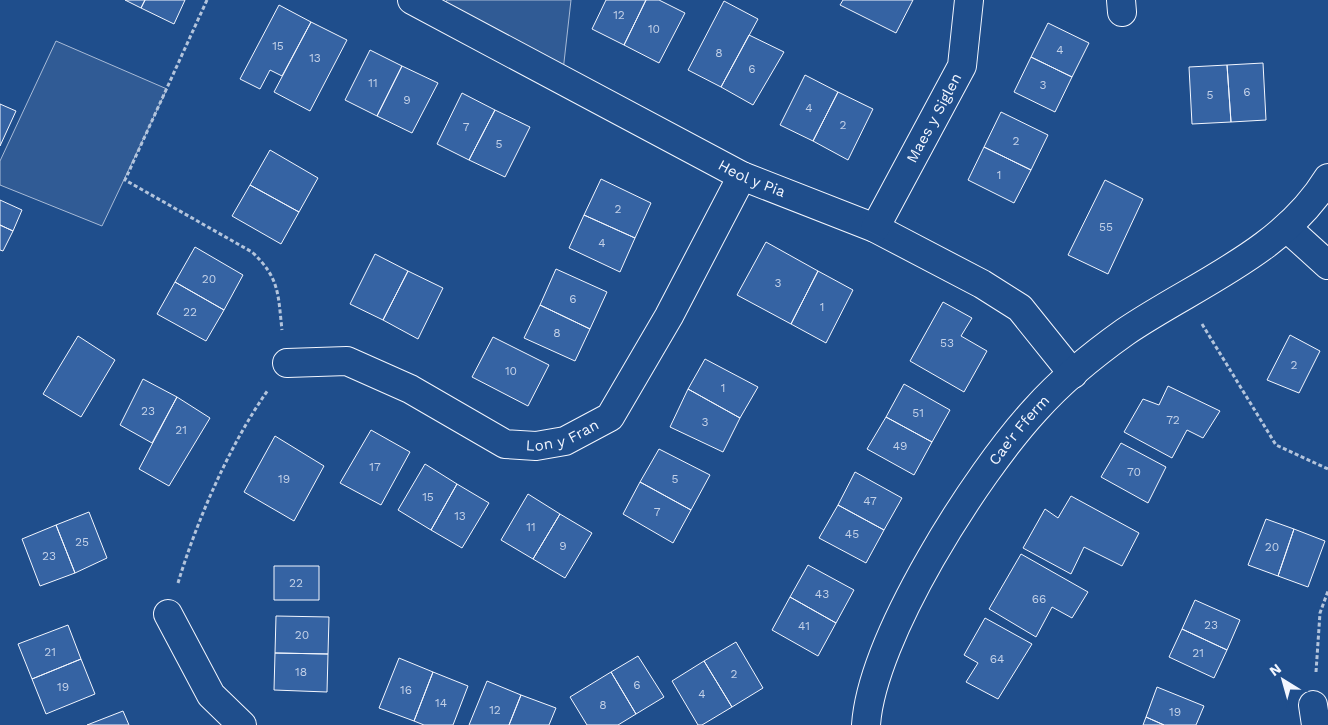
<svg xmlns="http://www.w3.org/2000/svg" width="1328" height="725" viewBox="0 0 1328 725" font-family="'Work Sans',sans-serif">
<rect width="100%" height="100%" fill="#1f4e8c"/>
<path fill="#305b95" stroke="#a8bbd7" d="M447,0H571L562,80L440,14Z
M56,41L167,89L102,226L0,185V161Z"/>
<path fill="#3563a3" stroke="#f2f6ff" d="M125,0H145L141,8Z
M145,0H185L174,24L141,8Z
M606,0H646L624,45L592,29Z
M646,0H659L685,13L659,63L624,45Z
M843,0H913L896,33L840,5Z
M724,1L758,19L721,87L688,70Z
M279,5L311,22L282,76L270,70L260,89L240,79Z
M311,22L347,40L310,111L274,92Z
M1048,23L1089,43L1072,77L1031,57Z
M749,35L784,52L753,105L721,87Z
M370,50L402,66L377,116L345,100Z
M1031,57L1072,77L1055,112L1014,92Z
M1263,63L1266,120L1231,122L1227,65Z
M1227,65L1231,122L1192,124L1189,67Z
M402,66L438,83L412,133L377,116Z
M805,75L838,92L813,141L780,125Z
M838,92L873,109L848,160L813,141Z
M462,93L495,110L469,160L437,144Z
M0,104L16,111L0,146Z
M495,110L530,127L505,177L469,160Z
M1001,112L1048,135L1031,170L984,147Z
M984,147L1031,170L1014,203L968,180Z
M270,150L318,178L299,212L250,185Z
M601,179L651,203L635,238L584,215Z
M1105,180L1143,199L1108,274L1068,255Z
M250,185L299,212L281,244L232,216Z
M0,200L22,210L13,231L0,225Z
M584,215L635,238L620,272L569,248Z
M0,225L13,231L3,251L0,250Z
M766,242L818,271L791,324L737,295Z
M195,247L243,275L224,310L175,282Z
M375,254L408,271L383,320L350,304Z
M556,269L607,292L590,329L540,305Z
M408,271L443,288L418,339L383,320Z
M818,271L853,290L826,343L791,324Z
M175,282L224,310L206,341L157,314Z
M943,302L972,318L961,336L987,351L964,392L910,361Z
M540,305L590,329L575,361L524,338Z
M1290,335L1320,351L1299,393L1267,380Z
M78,336L115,360L81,417L43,394Z
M493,337L549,365L528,406L472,377Z
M705,359L758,387L740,418L688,389Z
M143,379L177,397L152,443L120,425Z
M904,384L950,410L932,442L886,417Z
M1168,386L1220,411L1203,438L1187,430L1172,458L1124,432L1143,399L1159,405Z
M688,389L740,418L723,452L670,427Z
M177,397L210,418L169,486L139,469Z
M886,417L932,442L914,475L867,449Z
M371,430L410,452L381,505L340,483Z
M275,436L324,466L294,521L244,492Z
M1121,443L1166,467L1148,503L1101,477Z
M659,449L710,475L691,510L640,482Z
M425,464L457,484L431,530L398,510Z
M855,472L902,498L884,530L838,505Z
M640,482L691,510L673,543L623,514Z
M457,484L489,503L462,548L431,530Z
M528,494L560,514L533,559L501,540Z
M1071,496L1139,533L1122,566L1084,547L1071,574L1023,548L1045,509L1058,518Z
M838,505L884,530L866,563L819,538Z
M89,512L107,558L75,573L56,525Z
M560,514L592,533L565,578L533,559Z
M1266,519L1294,529L1278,576L1248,565Z
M56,525L75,573L40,586L22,539Z
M1294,529L1325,541L1308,587L1278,576Z
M1021,554L1088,592L1072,618L1052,607L1036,637L989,609Z
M808,565L854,590L836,623L790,597Z
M274,566H319V600H274Z
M790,597L836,623L818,656L772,630Z
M1195,600L1240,620L1227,650L1182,629Z
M276,616L329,617L328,654L275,653Z
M985,618L1032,644L998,699L966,682L978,663L964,655Z
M68,625L81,659L32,679L18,644Z
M1182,629L1227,650L1214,678L1169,657Z
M736,642L763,688L732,707L704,661Z
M275,653L328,654L327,692L274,690Z
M638,656L664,697L636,714L611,672Z
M399,658L433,672L414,721L379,708Z
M81,659L95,694L46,714L32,679Z
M704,661L732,707L702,725H698L672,681Z
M433,672L468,686L453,725H424L414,721Z
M611,672L636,714L618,725H587L570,697Z
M487,681L521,695L509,725H469Z
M1157,687L1204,706L1196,725H1164L1146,717Z
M521,695L556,708L549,725H509Z
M123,711L129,725H87Z
M1146,717L1164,725H1143Z"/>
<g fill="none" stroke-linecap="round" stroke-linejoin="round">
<g stroke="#f2f6ff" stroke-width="30">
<g id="minor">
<path id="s1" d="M412,0L742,176L875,228L982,284L1020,308L1073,374"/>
<path d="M1121,0L1122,12"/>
<path id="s2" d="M875,228L962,66L969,0"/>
<path d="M1287,228L1328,265"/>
<path id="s3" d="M287,363L347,361L410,389L505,444L536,446L565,441L610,417L669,316L742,176"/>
<path d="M168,614L211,695L242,725"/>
<path d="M1313,705L1316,725"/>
<path id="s4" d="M866,725C872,637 976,474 1036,409C1062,380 1094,354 1125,332C1194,285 1282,253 1328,178"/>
</g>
</g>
<path stroke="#b3c4dc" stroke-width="3" stroke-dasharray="4 2.5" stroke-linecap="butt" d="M207,0L125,180L252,252C280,278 278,295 282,330
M1202,324L1276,445L1328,469
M178,583C197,520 230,444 268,390
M1316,672L1320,613L1328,591"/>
<use href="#minor" stroke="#1f4e8c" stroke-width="28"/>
</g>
<g text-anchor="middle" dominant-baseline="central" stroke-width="4" stroke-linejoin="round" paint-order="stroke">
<g font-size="12" fill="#c3d1e8">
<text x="619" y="15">12</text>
<text x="654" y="29">10</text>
<text x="278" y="46">15</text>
<text x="1060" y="50">4</text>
<text x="719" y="53">8</text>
<text x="315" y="58">13</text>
<text x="752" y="69">6</text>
<text x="373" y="83">11</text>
<text x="1043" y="85">3</text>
<text x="1247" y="92">6</text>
<text x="1210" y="95">5</text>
<text x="407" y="100">9</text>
<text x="809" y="108">4</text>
<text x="843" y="125">2</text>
<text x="466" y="127">7</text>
<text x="1016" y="141">2</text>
<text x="499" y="144">5</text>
<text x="999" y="175">1</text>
<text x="618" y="209">2</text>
<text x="1106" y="227">55</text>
<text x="602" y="243">4</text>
<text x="209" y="279">20</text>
<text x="778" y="283">3</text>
<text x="573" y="299">6</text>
<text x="822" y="307">1</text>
<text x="190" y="312">22</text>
<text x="557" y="333">8</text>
<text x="947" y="343">53</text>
<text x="1294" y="365">2</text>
<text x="511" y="371">10</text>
<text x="723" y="388">1</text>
<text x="148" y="411">23</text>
<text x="918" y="413">51</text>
<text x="1173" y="420">72</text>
<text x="705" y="422">3</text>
<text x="181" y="430">21</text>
<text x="900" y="446">49</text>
<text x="375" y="467">17</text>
<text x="1134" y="472">70</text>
<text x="284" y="479">19</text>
<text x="675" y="479">5</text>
<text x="428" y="497">15</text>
<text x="870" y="501">47</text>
<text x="657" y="512">7</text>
<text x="460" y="516">13</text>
<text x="531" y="527">11</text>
<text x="852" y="534">45</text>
<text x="82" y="542">25</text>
<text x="563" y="546">9</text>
<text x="1272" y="547">20</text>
<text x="49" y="556">23</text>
<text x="296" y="583">22</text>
<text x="822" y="594">43</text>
<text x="1039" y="599">66</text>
<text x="1211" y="625">23</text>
<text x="804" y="626">41</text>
<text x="302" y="635">20</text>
<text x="50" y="652">21</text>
<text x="1198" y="653">21</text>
<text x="997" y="659">64</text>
<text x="301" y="672">18</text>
<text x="734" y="674">2</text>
<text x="637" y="685">6</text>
<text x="63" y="687">19</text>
<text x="406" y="690">16</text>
<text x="702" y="694">4</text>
<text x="441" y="703">14</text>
<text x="603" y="705">8</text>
<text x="495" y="710">12</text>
<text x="1175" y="712">19</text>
</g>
<g font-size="15" fill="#f2f6ff" stroke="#1f4e8c">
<text stroke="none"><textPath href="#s2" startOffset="125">Maes y Siglen</textPath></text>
<text stroke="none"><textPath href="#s1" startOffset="384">Heol y Pia</textPath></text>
<text stroke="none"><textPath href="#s4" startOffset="336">Cae'r Fferm</textPath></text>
<text stroke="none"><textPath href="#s3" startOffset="298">Lon y Fran</textPath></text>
</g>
</g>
<g transform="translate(1283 680) rotate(323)" stroke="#1f4e8c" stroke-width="4" paint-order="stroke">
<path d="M0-4L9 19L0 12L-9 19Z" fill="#f2f6ff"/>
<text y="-8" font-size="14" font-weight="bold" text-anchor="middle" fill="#f2f6ff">N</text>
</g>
</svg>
